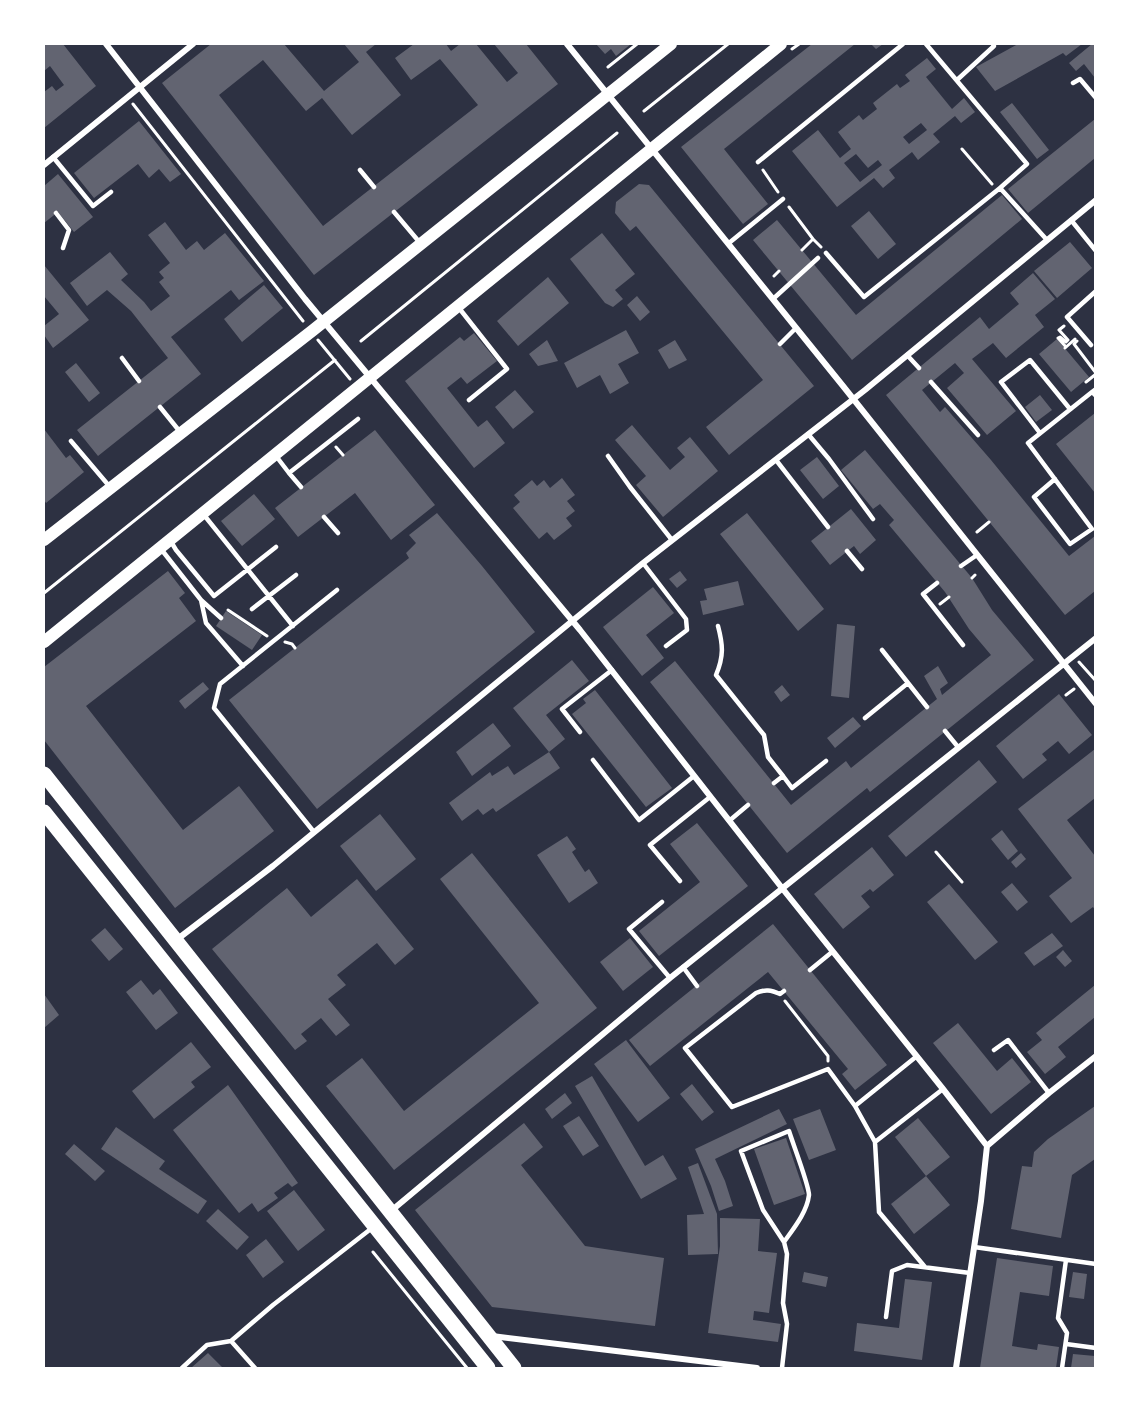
<svg xmlns="http://www.w3.org/2000/svg" width="1139" height="1412" viewBox="0 0 1139 1412" font-family="Helvetica,sans-serif">
<rect width="100%" height="100%" fill="#2d3142"/>
<path fill="#626471" fill-rule="evenodd" d="M44,44H63L96,86L44,128V92L52,86L56,91L64,85L50,66L44,71Z
M211,44H284L324,91L359,62L344,44H376L366,52L401,95L352,135L322,98L306,111L263,60L219,95L323,226L478,105L440,59L411,80L395,58L414,44H446L451,51L460,44H476L507,82L518,73L494,44H526L558,84L314,275L162,83Z
M596,44H631L616,56L611,49L605,54Z
M812,44H855L724,149L768,204L743,224L681,147Z
M871,44H883L876,49Z
M1018,44H1082L1066,56L1063,53L995,91L976,67Z
M1092,44H1095V78L1084,64L1076,71L1069,63Z
M927,58L936,69L926,77L952,109L964,98L975,112L961,123L955,116L933,134L940,142L918,160L912,152L889,170L895,178L883,188L874,178L837,207L792,151L818,130L840,158L851,149L838,132L859,115L863,120L877,109L873,103L897,84L900,88L910,81L905,75ZM921,123L927,130L909,144L903,137ZM856,154L868,168L878,160L882,165L860,182L844,163Z
M1012,103L1049,150L1037,159L1000,112Z
M1095,119V158L1028,213L1008,189Z
M139,121L181,174L170,182L159,169L149,178L138,164L94,198L74,173Z
M58,174L93,217L74,232L58,212L44,223V186Z
M639,184L649,185L814,386L729,455L706,427L763,380L636,226L630,231L615,213L616,202Z
M1002,195L1022,219L852,360L753,240L777,220L856,315Z
M869,211L896,244L878,259L851,226Z
M165,222L186,250L197,241L204,250L225,233L264,281L239,300L231,290L171,337L201,374L98,456L77,430L168,358L131,311L107,290L87,306L70,283L110,252L128,274L121,280L144,302L151,311L170,296L159,282L164,278L159,272L170,263L148,235Z
M602,233L635,274L615,290L623,299L613,307L605,303L570,259Z
M1070,242L1092,268L1057,298L1034,271Z
M44,265L89,320L53,348L44,335V326L59,314L44,296Z
M1033,273L1055,299L1035,315L1044,327L1006,358L993,343L972,359L1016,411L987,435L947,388L964,373L955,363L922,390L940,412L945,407L991,460L1069,556L1095,536V591L1065,615L886,395L980,317L989,329L1019,304L1010,293Z
M548,277L569,303L518,346L497,321Z
M264,285L283,308L242,342L224,319Z
M637,296L650,312L640,321L627,305Z
M626,330L639,353L618,364L629,383L610,394L600,375L577,388L564,363Z
M474,333L497,361L467,384L461,377L447,388L478,427L487,420L505,443L474,468L405,381L460,337L464,341Z
M1057,339L1089,377L1071,392L1039,354Z
M547,340L558,361L538,366L529,354Z
M675,340L687,360L669,369L658,350Z
M76,363L100,393L89,402L65,372Z
M515,390L534,412L513,429L495,407Z
M1040,395L1052,410L1036,422L1025,407Z
M1095,413V493L1056,444Z
M632,425L670,470L685,457L677,448L690,437L718,471L663,517L636,485L646,476L615,440Z
M44,429L66,458L70,455L84,472L46,503L44,500Z
M375,430L435,505L391,540L355,493L298,537L275,508Z
M865,450L972,578L992,610L1034,660L870,792L867,788L787,853L650,682L675,661L791,805L846,761L851,768L937,699L924,676L938,666L948,683L940,689L942,695L991,655L969,629L945,592L889,525L894,520L880,504L873,509L841,470Z
M817,457L839,486L823,499L800,470Z
M562,478L575,495L567,501L575,511L566,518L572,526L554,540L547,532L539,539L513,508L520,502L514,495L532,480L537,486L544,480L550,488Z
M254,494L275,519L242,546L221,521Z
M851,509L876,540L860,554L854,546L830,565L811,541Z
M437,513L482,566L535,632L317,809L229,700L409,558L406,553L416,543L409,535Z
M747,513L824,609L798,631L720,534Z
M168,571L185,593L179,598L196,621L86,706L183,830L239,786L274,831L175,908L44,740V667Z
M680,571L687,580L677,588L669,579Z
M738,581L744,605L703,615L700,601L707,600L704,589Z
M653,587L674,613L646,635L664,658L642,676L603,627Z
M226,611L262,635L252,650L216,626Z
M837,624L855,626L849,698L831,696Z
M572,660L589,681L546,715L565,739L549,752L513,708Z
M203,682L209,689L185,709L179,701Z
M782,685L790,695L781,702L774,692Z
M595,690L672,788L646,807L572,714L586,703L583,699Z
M1059,694L1092,735L1069,754L1058,741L1042,754L1047,760L1023,779L996,746Z
M853,717L861,726L835,748L827,738Z
M493,723L511,746L472,776L456,752Z
M1095,749V798L1067,820L1095,856V910L1093,907L1071,923L1049,896L1072,878L1018,809Z
M549,752L560,768L496,812L493,808L483,815L478,809L462,821L449,803L490,772L492,776L508,766L514,775Z
M979,760L997,782L906,857L888,836Z
M380,814L416,859L376,891L340,846Z
M697,823L748,886L659,956L639,931L700,882L670,844Z
M1002,830L1018,851L1008,860L991,839Z
M567,836L576,849L572,852L585,872L589,869L598,883L569,903L537,855Z
M872,847L894,875L873,892L870,889L861,896L870,907L843,929L814,894Z
M472,853L597,1008L394,1170L326,1086L362,1058L404,1111L539,1003L440,879Z
M1021,853L1026,859L1016,868L1011,862Z
M357,879L414,949L395,965L377,943L337,975L346,985L328,999L350,1025L336,1036L321,1018L301,1034L307,1041L295,1050L212,949L287,888L311,917Z
M1012,883L1028,902L1017,911L1001,892Z
M949,884L998,942L975,960L927,902Z
M773,924L887,1065L855,1090L842,1074L848,1069L768,972L650,1066L629,1040Z
M105,928L123,949L109,961L91,940Z
M1052,933L1063,946L1034,966L1024,953Z
M630,938L653,967L623,991L600,962Z
M1063,950L1072,961L1065,967L1056,957Z
M141,980L153,995L160,989L178,1013L156,1030L126,992Z
M1095,985V1017L1058,1047L1066,1057L1045,1074L1027,1052L1042,1040L1036,1033Z
M44,994L59,1015L44,1028Z
M958,1023L997,1071L1012,1058L1031,1082L991,1114L933,1043Z
M626,1040L670,1098L638,1122L594,1064Z
M191,1042L211,1067L191,1082L195,1087L154,1119L132,1091Z
M592,1076L645,1166L663,1155L677,1179L641,1199L575,1086Z
M692,1084L714,1112L702,1121L680,1094Z
M228,1085L298,1183L292,1187L288,1183L274,1193L278,1198L258,1212L252,1203L239,1213L173,1130Z
M565,1093L572,1103L552,1119L545,1109Z
M1095,1106V1159L1072,1175L1061,1238L1011,1229L1022,1166L1032,1167L1034,1152L1048,1139Z
M779,1109L787,1124L715,1159L725,1181L733,1206L719,1211L711,1186L695,1149Z
M820,1109L836,1150L809,1160L793,1119Z
M579,1116L599,1146L583,1156L563,1126Z
M918,1118L950,1157L926,1176L895,1137Z
M524,1123L543,1147L521,1165L585,1246L664,1258L655,1326L492,1307L415,1210Z
M116,1127L165,1161L159,1169L207,1201L198,1214L101,1149Z
M786,1138L805,1194L774,1205L754,1149Z
M74,1144L105,1171L95,1181L65,1154Z
M698,1163L717,1214L718,1254L688,1255L687,1215L704,1214L688,1167Z
M926,1176L950,1205L914,1234L891,1204Z
M294,1190L325,1230L298,1251L267,1211Z
M218,1209L249,1237L237,1250L206,1221Z
M720,1218L760,1219L758,1251L777,1253L769,1313L754,1311L753,1320L781,1324L778,1342L708,1333L720,1246Z
M266,1239L284,1262L263,1278L246,1255Z
M997,1258L1053,1266L1049,1296L1020,1292L1012,1346L1037,1350L1038,1344L1059,1347L1056,1368H980Z
M804,1272L828,1277L826,1287L802,1282Z
M1073,1272L1087,1274L1084,1299L1069,1297Z
M905,1279L932,1282L922,1360L854,1351L857,1323L899,1328Z
M208,1353L223,1368H191Z
M1073,1354L1095,1356V1368H1071Z"/>
<g fill="none" stroke-linecap="round" stroke-linejoin="round">
<path stroke="#fff" stroke-width="3" d="M792,49L799,44
M608,67L637,44
M133,104L303,321
M644,111L728,44
M962,149L992,184
M763,170L778,192
M789,207L813,239
M802,250L813,239L821,247
M774,276L779,271
M1064,326L1059,330L1068,340L1066,342L1060,337L1058,338L1066,347
M318,340L350,379
M361,341L617,133
M1077,341L1074,344L1096,373
M1065,348L1075,339
M1086,382L1096,374
M336,447L343,455
M977,532L989,522
M972,578L975,575
M44,593L335,360
M940,604L949,597
M228,610L267,636
M285,642L292,644L295,648
M1079,662L1096,681
M1066,695L1074,689
M936,852L962,882
M785,1001L828,1056V1061
M373,1252L467,1368"/>
<path stroke="#fff" stroke-width="4.5" d="M926,44L1027,164L1000,188
M957,80L994,46L993,44
M1073,83L1080,79L1096,98
M53,157L93,206L111,192
M758,162L903,44
M360,170L374,187
M394,212L421,244
M56,213L69,230L63,248
M1071,220L1096,251
M729,243L783,199
M826,253L864,297L1000,188L1047,240
M773,299L818,258
M459,308L507,369L469,400
M780,344L796,328
M1091,345L1067,317L1096,291
M907,355L919,368
M122,358L139,381
M931,382L978,435
M1096,389L1092,392L1096,396
M160,407L181,433
M1040,433L1001,382L1030,360L1070,409
M808,434L829,459L873,519
M71,441L110,487
M276,456L289,473L358,419
M608,456L630,487L672,540
M776,460L828,527
M289,473L301,487
M1055,479L1034,497L1070,544L1092,529L1028,443L1092,392
M204,515L293,626
M324,517L338,533
M170,540L176,550L214,596L276,547
M161,549L201,600L221,618
M847,551L862,569
M643,563L686,619L687,630L666,646
M961,566L977,555
M937,583L923,594L963,645
M201,600L206,623L243,666
M252,609L296,575
M718,626C723,645 724,656 716,675L764,735L768,757L783,776L774,783
M882,650L927,707
M865,718L908,683
M945,731L958,747
M580,732L562,709L612,670
M593,760L639,820L694,776
M783,776L792,788L826,761
M729,821L748,805
M314,832L214,708L220,684L337,590
M680,881L650,845L710,797
M662,902L629,929L670,978
M683,967L697,986
M810,970L832,952
M784,991L780,994C771,990 765,989 756,993L685,1048L732,1107L828,1069L855,1106L875,1142L879,1212L925,1267
M994,1050L1008,1040L1049,1093
M855,1106L917,1056
M875,1142L943,1089
M974,1247L1096,1264
M886,1317L892,1271L907,1265L970,1273
M231,1341L273,1305L372,1228
M1066,1344L1096,1348
M182,1368L207,1345L231,1341L255,1368
M782,1368L787,1324L783,1303L787,1254L784,1242L763,1210L741,1151L789,1131C793,1144 809,1185 809,1195C807,1212 794,1228 784,1242
M1062,1368L1067,1333L1058,1318L1066,1260"/>
<path stroke="#fff" stroke-width="6" d="M106,44L305,299L580,630L782,888L943,1089L987,1146L981,1201L956,1368
M567,44L843,386L1096,704
M44,165L193,44
M175,941L273,866L643,563L865,390L1096,200
M987,1146L1049,1093L1096,1056
M391,1211L670,978L1096,638
M492,1336L757,1368"/>
<path stroke="#fff" stroke-width="12" d="M44,540L312,331L671,44
M44,642L781,44"/>
<path stroke="#fff" stroke-width="15" d="M44,774L514,1368
M44,812L488,1368"/>
</g>
<rect width="1139" height="1412" fill="none" stroke="#ffffff" stroke-width="90"/>
</svg>
